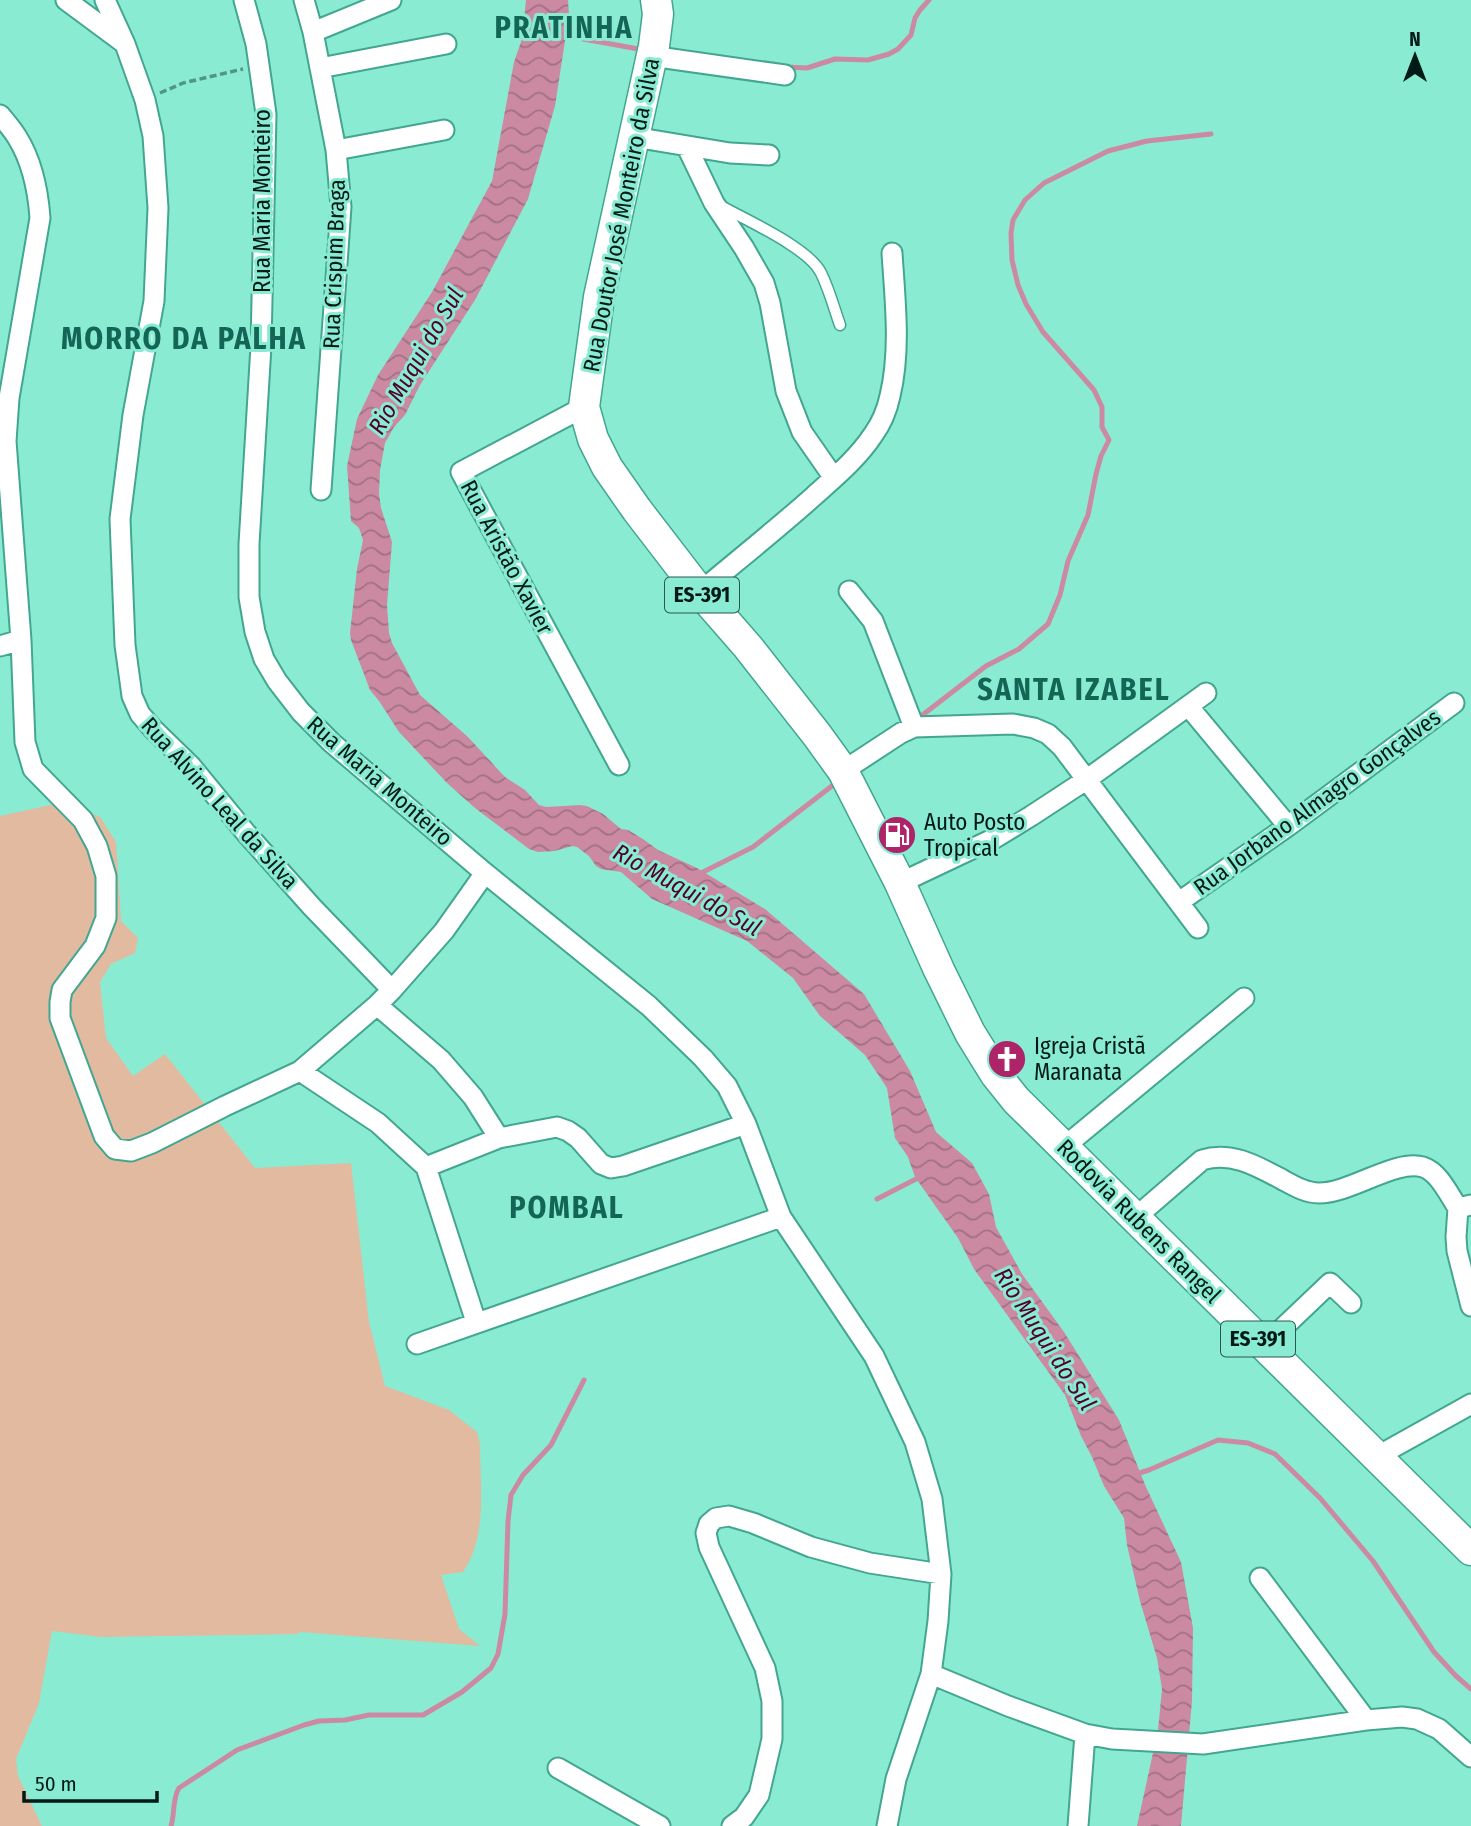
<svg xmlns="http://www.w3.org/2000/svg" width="1471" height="1826" viewBox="0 0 1471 1826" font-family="'Fira Sans Condensed',sans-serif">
<defs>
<pattern id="water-waves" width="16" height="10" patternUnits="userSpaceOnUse" patternTransform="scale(1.75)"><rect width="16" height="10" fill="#cb8aa2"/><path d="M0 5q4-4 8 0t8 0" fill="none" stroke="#a27083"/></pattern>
</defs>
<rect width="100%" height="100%" fill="#8aebd3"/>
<path fill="#e2ba9f" d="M64,802L100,817L116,842L121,921L138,938L135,953L111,964L100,982L106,1038L133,1076L165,1054L255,1168L351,1163L369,1322L385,1386L449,1410L477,1432L480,1444C480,1486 488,1535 463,1572L441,1575L459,1629L480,1646L300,1632L298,1634L101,1637L52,1631L39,1703L16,1759L18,1776L42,1826H0V816Z"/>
<path fill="url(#water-waves)" d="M526,0H568L569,15L555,106L528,199L475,300L420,385L405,415L394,427L385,443L380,470L379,494L381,508L392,542L387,605L389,633L392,643L420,695L468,737L505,777L525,790L539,805L546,807L580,805L587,806L603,814L621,829L628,830L643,839L658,850L697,868L765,909L864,994L910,1071L936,1132L972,1163L989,1194L996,1227L1022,1274L1064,1332L1119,1420L1146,1487L1181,1562L1193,1628L1192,1701L1181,1826H1137L1158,1730L1162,1689L1157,1658L1140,1601L1127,1545L1124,1518L1104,1486L1092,1457L1081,1436L1065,1395L974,1269L958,1238L915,1177L908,1157L895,1138L887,1088L865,1055L820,1016L793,978L747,941L652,899L621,872L601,869L596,866L589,856L577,847L572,846L555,851L538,852L529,849L475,808L447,783L399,732L379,701L370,690L351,640L350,633L357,569L363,540L359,528L351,521L347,466L357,419L378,375L432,292L492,181L514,62L522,39Z"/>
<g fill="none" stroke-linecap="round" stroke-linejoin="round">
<path stroke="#cb8aa2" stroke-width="5" d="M561,35L644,50
M786,67L807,68L835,59L868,60L889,54L898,49L911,35L915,18L920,10L929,0
M916,720L986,666L1019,649L1048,624L1060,595L1068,561L1088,515L1096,474L1101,456L1109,440L1102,427V407L1094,390L1043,332L1026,304L1018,285L1012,260L1011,233L1013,220L1025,200L1044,183L1108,151L1147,141L1211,134
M697,875L753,847L837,782
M877,1199L916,1179L920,1176
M1136,1474L1149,1470L1218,1440L1248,1443L1275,1454L1320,1498L1373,1561L1434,1652L1456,1676L1471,1689
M171,1826C175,1814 172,1799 179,1788L237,1750L304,1725L319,1721L345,1720L369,1715H423L462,1692L491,1668L498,1654L505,1614L508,1521L511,1495L523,1475L551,1445L584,1380"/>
<g stroke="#42a690" stroke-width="13">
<path id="service" d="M721,206C746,220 809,248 821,273C829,289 834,308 840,325"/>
</g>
<g stroke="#42a690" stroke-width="23">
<path id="minor" d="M66,0L124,43
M105,0L125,44L145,100L153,136L158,208L154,301L133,415L120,519L125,645L132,696L140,714L153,729L191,766L246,833L312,907L392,990
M244,0L256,44L266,114L261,346L249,544V597L255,632L264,659L277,681L301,712L332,743L485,873L649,1006L703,1058L727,1086L746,1124L781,1217L874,1356L915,1442L932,1499L941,1574L938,1621L931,1674L896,1779L887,1826
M304,0L313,32L336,150L341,207L321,490
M313,32L391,0
M651,56L785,75
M320,68L446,44
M0,115C6,122 12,129 17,137C32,161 38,190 40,218L9,398L6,441L21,640L25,742L33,769L83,820L97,846L106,876V918L95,946L62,990L60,1002V1018L104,1136L115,1149L131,1151L152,1143L225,1106L300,1071L377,1005L392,990L444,931L485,873
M634,137L730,153L769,155
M687,147L714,203L744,248L764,283L770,303L786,391L802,432L834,478
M336,150L444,130
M584,407L461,472L619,765
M849,591L873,621L914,727
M700,592C738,560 777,529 814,496C835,477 857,459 873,435C881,424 887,410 890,396C901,350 895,300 892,253
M0,646L21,640
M1189,707L1288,826
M843,771L901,733L914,727L1013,724L1034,728L1048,734L1062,747L1198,928
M900,883L995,838L1031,816L1086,780L1206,693
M1179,902L1288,826L1454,703
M377,1005L441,1060L473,1097L499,1138
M300,1071L378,1123L426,1167L476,1322
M1064,1147L1244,998
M426,1167L499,1138L557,1127L568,1131L578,1138L601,1164L611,1168L623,1166L746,1124
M1471,1205L1458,1208L1456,1237L1457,1251L1471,1306
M1136,1217L1202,1160C1232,1151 1257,1166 1283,1180C1294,1186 1306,1193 1319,1193C1351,1193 1395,1159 1423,1167C1439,1172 1449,1195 1458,1208
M417,1344L781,1217
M1265,1345L1330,1283L1351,1303
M1376,1457L1471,1404
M1260,1578L1366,1720
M931,1674L1008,1706L1085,1734L1112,1739L1203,1744L1366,1720L1402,1717L1417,1719L1439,1729L1471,1757
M558,1768L660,1826
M732,1826L744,1817L759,1795L772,1739V1701L765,1668L709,1547L706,1533L709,1524L716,1518L729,1516L753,1523L811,1547L870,1563L941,1574
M1078,1826L1085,1734"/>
</g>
<g stroke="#42a690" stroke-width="33">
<path id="primary" d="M656,0L658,14L654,46L599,297L584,407L593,439L607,467L637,510L700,592L748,647L817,735L843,771L900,883L939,970L970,1033L996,1075L1016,1100L1471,1550"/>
</g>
<path stroke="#519585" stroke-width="3.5" stroke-dasharray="7 3.5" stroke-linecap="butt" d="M160,93L183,83L243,69"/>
<use href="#service" stroke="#fff" stroke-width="10"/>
<use href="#minor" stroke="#fff" stroke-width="19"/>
<use href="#primary" stroke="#fff" stroke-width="30"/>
</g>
<defs>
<g id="fuel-disc" transform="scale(2.0125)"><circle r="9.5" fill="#ad2568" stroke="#8aebd3"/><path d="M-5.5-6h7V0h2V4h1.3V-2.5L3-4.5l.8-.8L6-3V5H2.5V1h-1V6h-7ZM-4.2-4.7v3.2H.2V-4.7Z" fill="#fff"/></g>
<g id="church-disc" transform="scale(2.0125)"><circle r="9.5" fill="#ad2568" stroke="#8aebd3"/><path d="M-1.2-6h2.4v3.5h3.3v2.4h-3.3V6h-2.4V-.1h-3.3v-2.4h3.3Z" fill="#fff"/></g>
</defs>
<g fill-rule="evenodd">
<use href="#fuel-disc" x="897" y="835"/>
<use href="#church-disc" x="1007" y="1059"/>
</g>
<g text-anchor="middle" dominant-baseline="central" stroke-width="6" stroke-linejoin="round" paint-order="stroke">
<g fill="#8aebd3" stroke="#29594e" stroke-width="2">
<rect x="665" y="577.5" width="74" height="35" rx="5"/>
<rect x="1221" y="1321.5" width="74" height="35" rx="5"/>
</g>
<g font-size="21" font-weight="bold" fill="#001b15">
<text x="702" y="595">ES-391</text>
<text x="1258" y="1339">ES-391</text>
</g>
<g font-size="23" fill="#001b15" stroke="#8aebd3">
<text transform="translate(262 201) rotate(-90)">Rua Maria Monteiro</text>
<text transform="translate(621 215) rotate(-79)">Rua Doutor José Monteiro da Silva</text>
<text transform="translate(334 264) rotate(-88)">Rua Crispim Braga</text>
<text transform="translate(507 557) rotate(62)">Rua Aristão Xavier</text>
<text transform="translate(380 781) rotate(41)">Rua Maria Monteiro</text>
<text transform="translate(1317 802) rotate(-36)">Rua Jorbano Almagro Gonçalves</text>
<text transform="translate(220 803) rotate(48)">Rua Alvino Leal da Silva</text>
<text transform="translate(1139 1221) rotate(45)">Rodovia Rubens Rangel</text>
</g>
<g font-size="23" fill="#001b15" stroke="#8aebd3" text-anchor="start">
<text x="924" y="822">Auto Posto<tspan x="924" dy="26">Tropical</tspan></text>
<text x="1034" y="1046">Igreja Cristã<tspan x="1034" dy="26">Maranata</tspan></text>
</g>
<g font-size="24" font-style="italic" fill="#50022c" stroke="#8aebd3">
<text transform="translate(416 361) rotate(-60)">Rio Muqui do Sul</text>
<text transform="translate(687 890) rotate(29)">Rio Muqui do Sul</text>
<text transform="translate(1045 1339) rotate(57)">Rio Muqui do Sul</text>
</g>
<g font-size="30" font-weight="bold" letter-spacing="2" fill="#136555" stroke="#8aebd3">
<text x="564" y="28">PRATINHA</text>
<text x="184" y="339">MORRO DA PALHA</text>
<text x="1074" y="690">SANTA IZABEL</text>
<text x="567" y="1208">POMBAL</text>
</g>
</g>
<g transform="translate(1415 56)" stroke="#8aebd3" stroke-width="5" paint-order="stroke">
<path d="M0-5L12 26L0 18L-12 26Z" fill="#001b15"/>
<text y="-10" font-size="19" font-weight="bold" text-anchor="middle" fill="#001b15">N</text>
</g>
<path d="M24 1791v10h133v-10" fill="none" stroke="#001b15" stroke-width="3.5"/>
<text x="35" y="1791" font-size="21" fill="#001b15" stroke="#8aebd3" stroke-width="5" paint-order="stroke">50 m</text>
</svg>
